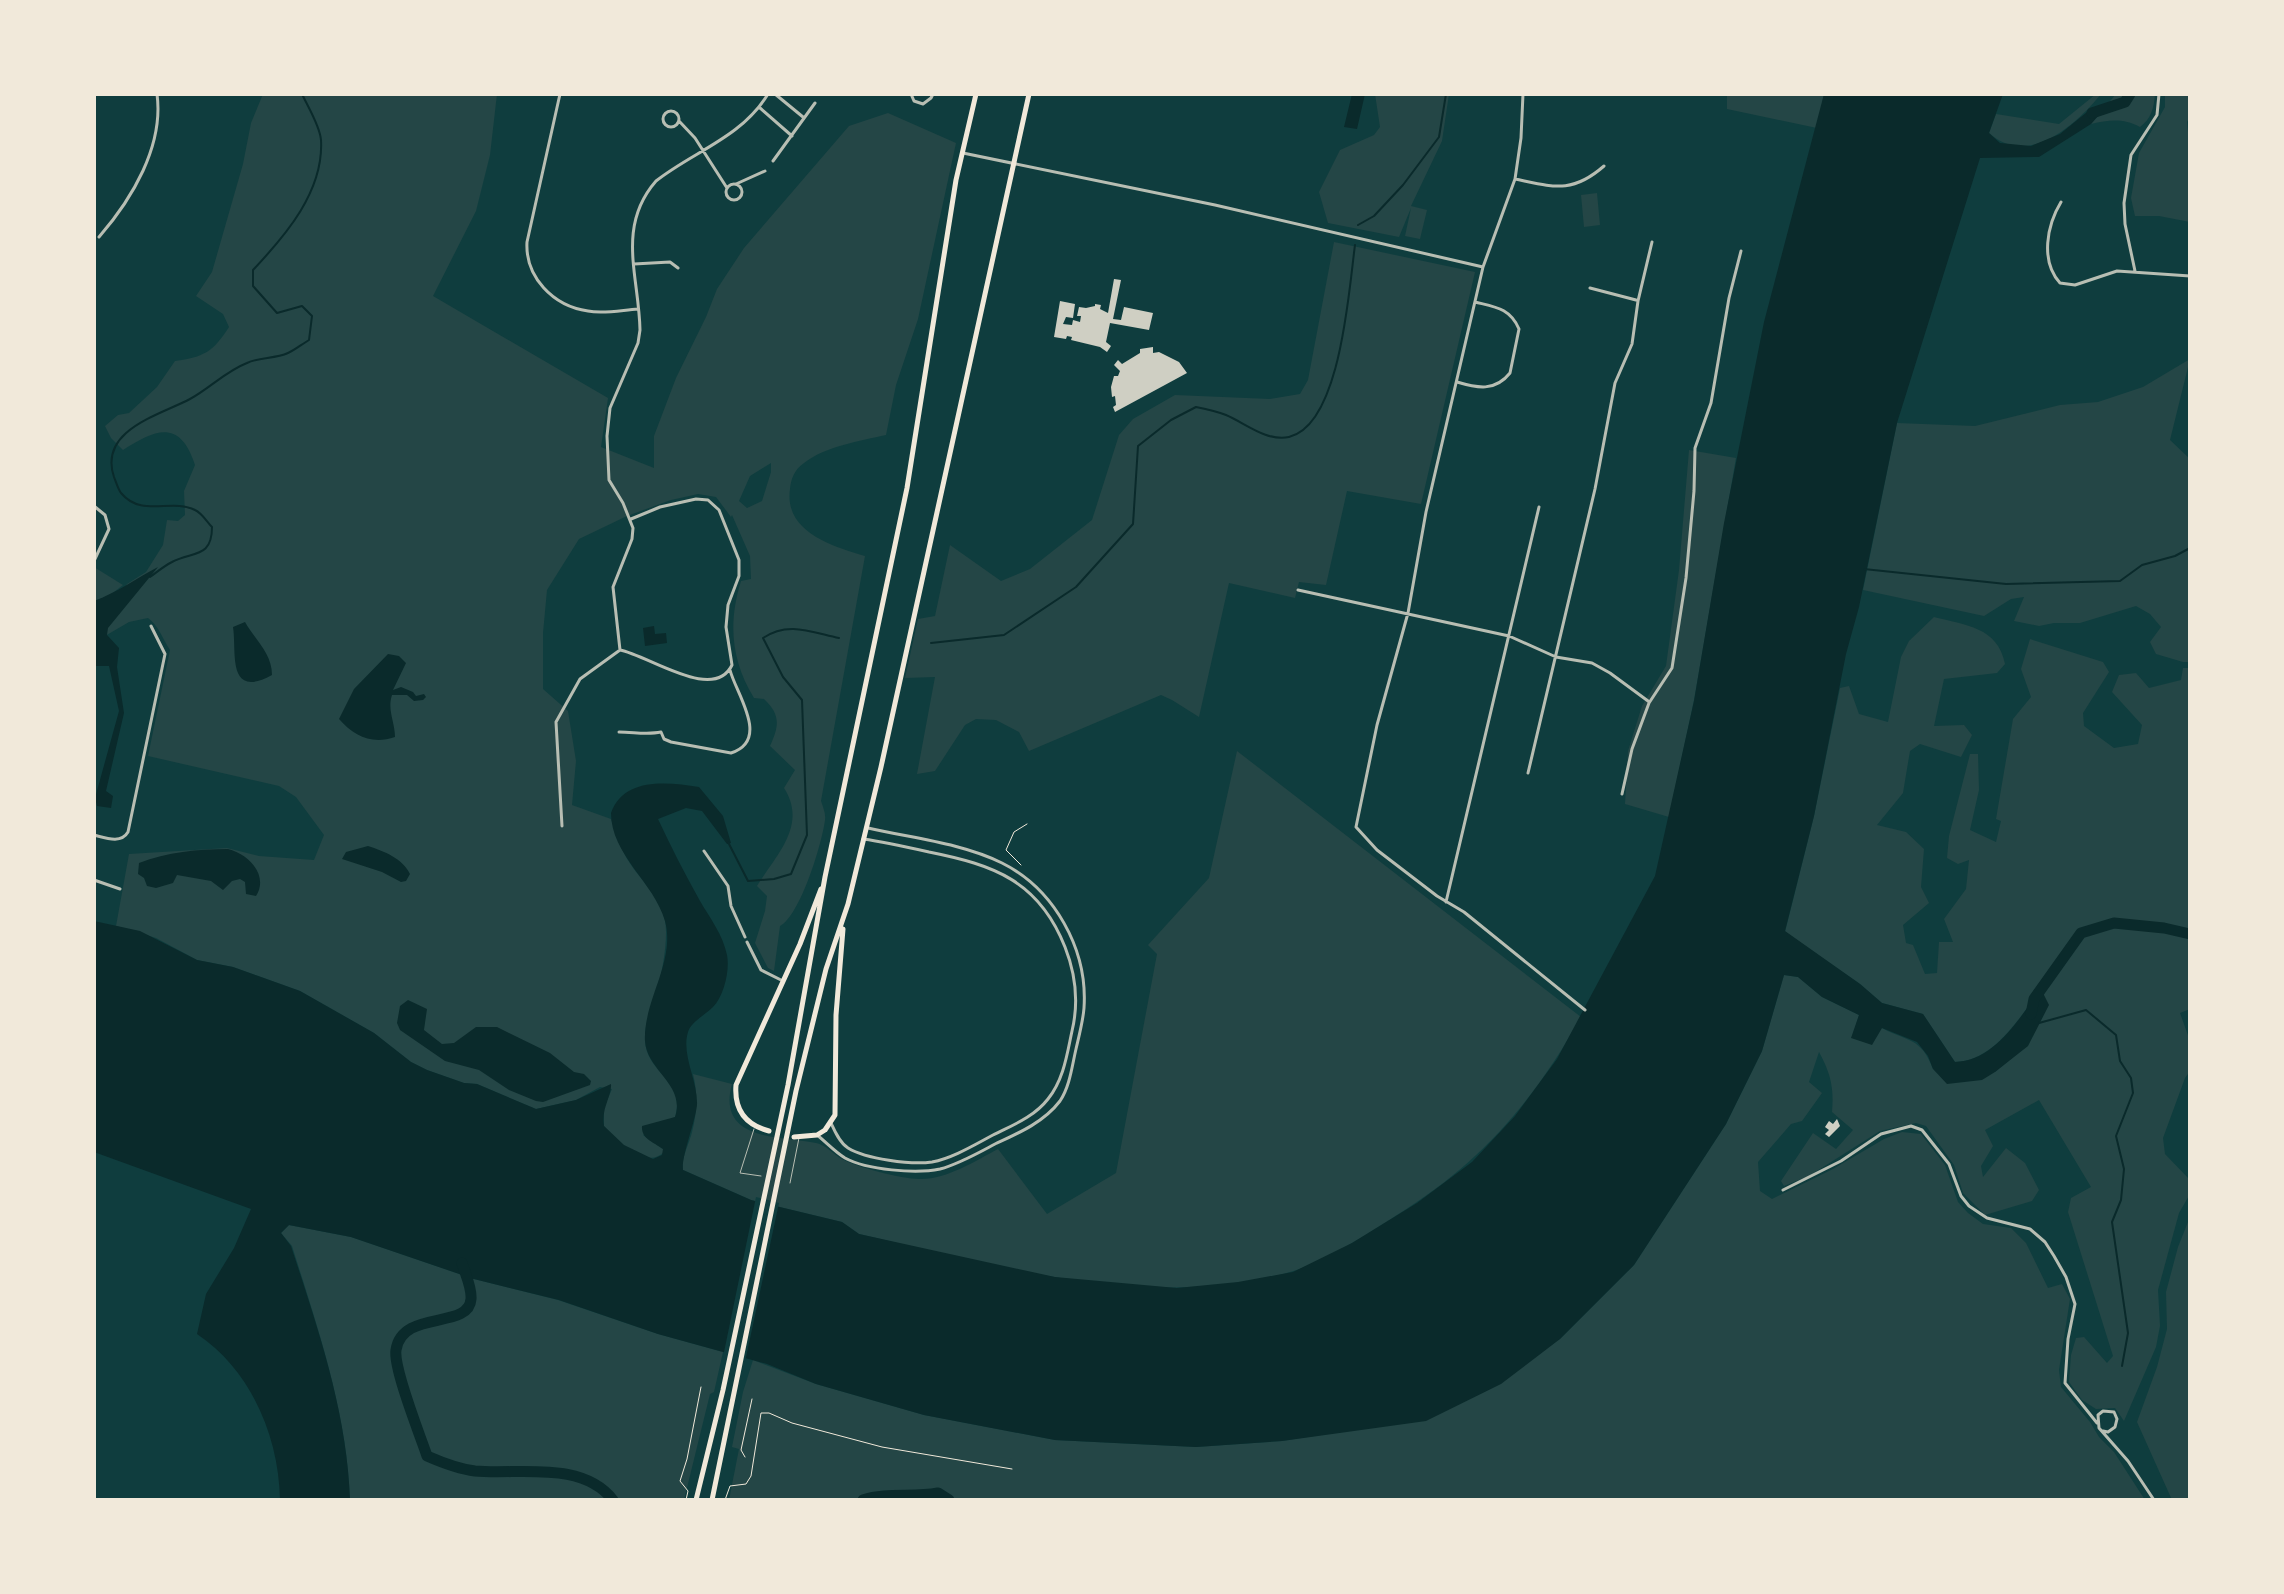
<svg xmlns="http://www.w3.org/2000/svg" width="2284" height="1594" viewBox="0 0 2284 1594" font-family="Signika,sans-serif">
<rect width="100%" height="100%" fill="#0f3d3e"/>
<path fill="#244646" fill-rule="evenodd" d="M263,94H497L490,155L476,211L433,296L608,398L601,447L654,468V436L676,378L706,317L717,289L744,248L849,126L888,113L956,143L918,319L896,385L886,435C860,441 826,446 804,463C794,470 791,479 790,489C784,532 832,546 865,556L821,801C823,807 826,814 825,820C822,844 800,916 780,926L774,971L768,968L755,943L765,911L767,896L757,886C776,855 808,825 784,788L795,770L770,746C779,726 781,715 764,699L754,698C731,660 728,623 741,581L751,579L750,556L732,515L731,517L716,497L698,494L671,500L627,516L579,539L547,590L543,633V689L568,711L576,761L572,805L611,819C615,830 619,843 624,853C637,880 667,898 666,933C666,951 662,971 658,988C653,1004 644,1023 645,1041C647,1074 686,1080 675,1117L643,1135L663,1149V1153C646,1169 615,1140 604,1126V1107L612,1089L600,1087L576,1100L536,1109L477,1084L464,1083L427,1070L411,1062L374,1033L300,991L233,967L197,960L156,938L116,926L129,854L227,848L259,856L314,860L324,835L296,797L279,786L148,756L170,650C162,638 159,626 148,618L129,622L105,636L99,627L127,584L146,572L163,545L167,520L178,521L185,515L184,491L195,465C180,419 156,429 123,450L111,438L105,426L118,415L129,413L157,387L175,361C204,357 213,352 229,327L223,314L196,296L212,272L243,164L251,123ZM771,463V472L762,501L747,508L739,501L750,476Z
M1375,94H1449L1442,141L1411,206L1427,210L1420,239L1405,236L1411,208L1399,237L1328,223L1319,192L1340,150L1374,135L1380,127Z
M1727,94H1824L1817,128L1727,109Z
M2096,94H2101C2076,125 2028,168 1989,133L1996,114L2059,124Z
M2116,94H2155C2154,108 2151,119 2140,127C2123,118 2109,120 2091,124Z
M2165,94H2190V116L2187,122L2190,152V222L2159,216H2135L2131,198L2139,153L2165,107Z
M1597,193L1600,225L1584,227L1581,195Z
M1334,242L1475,272L1421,504L1347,491L1326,585L1299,582L1295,598L1229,583L1199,717L1172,700L1161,695L1029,751L1019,732L996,720L976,719L965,725L935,771L917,774L935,677L905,678L918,619L935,616L950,545L1001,581L1030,569L1092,520L1119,435L1133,419L1175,395L1270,399L1300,394L1308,380Z
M2190,359L2170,440L2190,459V662H2183L2156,654L2150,642L2161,627L2150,614L2136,606L2080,623H2054L2039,626L2014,621L2024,597L2011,599L1984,616L1863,590L1897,423L1975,426L2060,405L2098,402L2143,387Z
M1689,450L1736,458L1694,700L1669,817L1625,804L1628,751L1642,706L1666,666L1679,570Z
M94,567L123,585L109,596L94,601Z
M1934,617C1965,625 1998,627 2005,664L1997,673L1944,679L1934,726L1964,725L1972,735L1961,757L1920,744L1910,751L1903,793L1877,825L1906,832L1924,849L1921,887L1929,903L1903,925L1906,943L1913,945L1925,974L1937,973L1939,942H1953L1944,919L1966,889L1969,860L1958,864L1947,858L1949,836L1970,754H1978L1979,790L1970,830L1996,842L2001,821L1996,819L2013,719L2031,697L2021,669L2030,639L2103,662L2109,672L2083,713L2084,726L2114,748L2138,744L2142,725L2112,692L2119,675L2136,673L2149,688L2181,680L2183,668H2190V1009L2180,1013L2190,1041V1071L2185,1078L2163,1138L2165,1154L2190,1180V1194L2179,1213L2158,1290L2160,1326L2156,1347L2124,1421L2115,1408L2096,1409L2082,1400L2069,1382L2071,1355L2076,1338L2084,1337L2107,1363L2113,1356L2068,1212L2071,1198L2091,1187L2039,1100L1985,1130L1993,1146L1981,1166L1983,1177L2006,1148L2025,1163L2039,1190L2032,1201L1985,1215L1963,1193L1954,1165L1926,1126L1916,1123L1880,1131L1809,1176L1784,1186L1781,1181L1813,1133L1836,1149L1853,1130L1832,1112C1834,1088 1831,1074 1819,1052L1809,1082L1822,1093L1802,1121L1791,1124L1758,1162L1760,1191L1772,1199L1833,1169L1884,1139L1902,1132L1921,1134L1945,1165L1958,1202L1968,1213L1983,1224L2011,1228L2026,1243L2048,1288L2062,1284L2070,1299L2059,1370L2061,1387L2090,1422L2099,1437L2114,1452L2145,1500H729L739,1449L732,1447L743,1392L753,1360L816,1384L924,1415L1055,1440L1196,1447L1282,1441L1346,1431L1560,1339L1634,1265L1726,1124L1762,1051L1784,975L1798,977L1822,997L1859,1015L1852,1038L1882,1028C1908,1042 1921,1037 1933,1069L1995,1072L2014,1056L2041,990C2019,1017 1995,1061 1955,1062L1923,1014L1882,1003L1860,984L1785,932L1814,816L1840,688L1849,686L1859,714L1888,722L1901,657L1909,641Z
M1237,751L1581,1017C1533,1102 1481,1163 1397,1215C1367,1234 1325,1262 1290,1272C1148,1312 998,1266 859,1234L842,1222L751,1200L683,1170C681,1157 689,1145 692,1132C697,1113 698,1094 693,1074L732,1084C716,1142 782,1136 816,1143C826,1145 833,1154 842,1159C856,1167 902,1179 919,1179C946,1180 975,1161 998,1149L1047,1214L1116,1173L1157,954L1148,945L1209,878Z
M2190,1217V1500H2172L2137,1422L2157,1367L2167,1329L2166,1292L2178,1247Z
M289,1225L351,1237L474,1279L558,1300L658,1334L723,1352L714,1392L710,1394L684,1500H350C347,1412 318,1329 292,1246L281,1233Z"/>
<path fill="#0a2a2b" d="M1352,94H1365L1357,129L1344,127Z
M1824,94H2003L1989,133L2000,143L2031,146L2060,134L2087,112L2107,106L2091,124L2039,157L1980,158L1897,423L1859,607L1846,654L1814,816L1785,931L1860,984L1882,1003L1923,1014L1955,1062C1995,1061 2020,1017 2041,989L2049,1005L2028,1046L1995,1072L1982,1080L1947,1084L1933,1069L1928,1056L1917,1042L1882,1028L1872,1045L1851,1038L1859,1015L1822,997L1798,977L1784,975L1762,1051L1726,1124L1634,1265L1560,1339L1501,1384L1426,1421L1282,1441L1196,1447L1055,1440L924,1415L816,1384L767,1364L658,1334L559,1300L474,1279L351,1237L289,1225L281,1233L291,1246C318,1329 347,1412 350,1500H280C279,1437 251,1370 197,1334L206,1294L234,1248L251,1209L94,1152V921L140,931L197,960L233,967L300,991L374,1033L411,1062L427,1070L464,1083L477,1084L536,1109L576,1100L611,1084C612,1096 601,1108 604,1126L624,1145L653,1159L662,1155L663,1149C654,1142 641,1139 642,1126L675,1117C686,1085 647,1071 645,1041C643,1001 676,961 665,921C654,882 611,855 611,813C624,777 667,782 699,787L723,816L731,843L727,844L702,811L686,808L658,819C671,847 685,874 700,901C710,918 723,935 727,955C730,970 724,996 713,1007C705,1015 691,1022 688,1032C681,1055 698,1081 697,1105C695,1123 681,1157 683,1170L751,1200L842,1222L859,1234L1055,1277L1177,1288L1238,1282L1293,1272L1352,1243L1417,1203L1472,1162L1515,1116L1557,1059L1655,876L1694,701L1724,523L1764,322Z
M158,567L108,628L107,635L119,648L117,667L124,713L106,791L113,796L111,808L97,806L95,798L119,711L109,666H94V601C116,593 137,578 158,567Z
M245,622C255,640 272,653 272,675C226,700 237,651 233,627Z
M654,626L655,634L666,633L667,643L645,646L643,628Z
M388,654L399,656L406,663L393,690L401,687L413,692L416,696L424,694L426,697L423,700L414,701L407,695H392C387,710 395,722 395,737C372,745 354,736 339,719L354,689Z
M368,846C384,851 403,859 410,874L406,881L401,882L382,872L342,859L346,852Z
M228,849C249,854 269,876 256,896L246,894L245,882L240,879L232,881L223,890L211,881L177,875L173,883L156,888L147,886L144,878L138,874L139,863C167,852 198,849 228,849Z
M408,1000L427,1009L424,1030L442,1044L454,1043L476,1027H497L550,1053L574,1072L584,1074L591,1081L590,1085L543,1102L536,1101L509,1090L479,1070L445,1061L400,1030L397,1023L400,1006Z"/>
<path fill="#0f3d3e" d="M756,1197L779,1203L745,1362L723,1357Z"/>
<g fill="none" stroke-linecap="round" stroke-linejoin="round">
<path stroke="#0a2a2b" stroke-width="2" d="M1358,225L1374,216L1403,185L1439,137L1446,94
M1864,569L2006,584L2120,581L2142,565L2175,556L2190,548
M150,577C157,572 164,566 172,562C192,551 212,559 212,527C207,522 202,513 195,510C171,498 142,518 121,493C118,489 116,482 114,477C98,430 160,415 190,399C210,388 226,371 247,363C259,357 275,359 288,353C295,350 302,344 309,340L312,316L302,306L277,313L253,286V270C286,235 324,191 321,140C320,126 308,107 302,94
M931,643L1004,635L1076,587L1133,524L1138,446L1171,420L1196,407C1206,409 1216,411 1226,415C1245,423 1267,442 1289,437C1341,425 1349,288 1355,245
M728,842L748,881L774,879L791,874L807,835L802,700L783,677L763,638C788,621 811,632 839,638
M2039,1023L2086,1010L2116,1035L2120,1061L2131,1078L2133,1093L2116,1136L2124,1169L2121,1200L2112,1222L2128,1333L2122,1366"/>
<path stroke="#0a2a2b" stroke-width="11" d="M2092,113L2125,102L2130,94
M2031,1014L2034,999L2081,933L2114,923L2164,928L2190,934
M462,1263C465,1274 472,1287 471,1299C469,1330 402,1309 396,1350C393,1368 420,1435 427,1456C443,1463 458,1469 475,1471C518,1475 582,1460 613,1500
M863,1500C887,1492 914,1498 938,1493L949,1500"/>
</g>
<path fill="#cfcfc3" d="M1114,279L1121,280L1113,319L1121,320L1124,307L1153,313L1149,330L1110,323L1106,342L1111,346L1107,352L1100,347L1071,340L1072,337L1067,336L1066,339L1054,337L1060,301L1075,304L1073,318L1066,317L1063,324L1072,325L1073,320L1080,322L1081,316H1077L1079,307L1086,308L1095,306V304L1101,305L1100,309L1108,313Z
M1153,347V353L1159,352L1179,362L1187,373L1115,412L1113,407L1116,405L1115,396L1112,397L1111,387L1114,376H1118L1120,371L1114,365L1118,360L1122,364L1140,353V349Z
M1837,1119L1840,1126L1829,1137L1825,1134L1829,1130L1825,1127L1829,1121L1833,1124Z"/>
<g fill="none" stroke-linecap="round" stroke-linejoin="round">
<path stroke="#f1e9da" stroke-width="1" d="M1021,865L1006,850L1014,832L1027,824
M745,1457L741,1450L752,1399
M686,1500L688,1491L680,1481L687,1459L701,1387
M725,1500L730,1486L746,1484L751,1476L761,1413H769L792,1423L882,1447L1012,1469"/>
<path stroke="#b8beb3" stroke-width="1" d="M754,1129L740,1173L761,1176
M790,1183L799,1138"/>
<path stroke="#b8beb3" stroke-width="3" d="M560,94L527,242C525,277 553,306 588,311C604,314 622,310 638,309
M775,94L803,117
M911,94L914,101L923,104L931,98L933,94
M1523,94L1521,138L1515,179L1483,267L1426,512L1408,613L1377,725L1356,827L1377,850L1437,896L1464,912L1585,1010
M759,107L792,136
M663 119a8 8 0 1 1 16 0a8 8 0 1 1-16 0Z
M679,121L695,138L727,188
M963,153L1215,205L1483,267
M773,161L815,103
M1515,179C1554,187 1572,194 1604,166
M736,184L765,171
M726 192a8 8 0 1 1 16 0a8 8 0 1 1-16 0Z
M2061,202C2047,225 2040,261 2060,283L2075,285L2117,271L2190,276
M99,237C132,199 164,146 157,94
M634,264L670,262L678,268
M2135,271L2125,224L2124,203L2131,155L2157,115L2159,94
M1590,288L1636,300
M1457,382C1477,388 1495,392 1510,373L1519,329C1510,308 1495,307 1475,302
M94,506L105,515L109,529L94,561
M1298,590L1509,636L1556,657L1592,663L1610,673L1648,701
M620,650L613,587L632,539L633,528L623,503L609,480L607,436L610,408L638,343L640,330C639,276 616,227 656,181C694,151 741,138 768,94
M619,732C634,732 647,735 661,732L664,739L671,742L731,753C771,740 736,694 730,670
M1528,773L1595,489L1615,383L1632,344L1638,301L1652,242
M1622,794L1632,749L1649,703L1672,668L1686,578L1694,491L1695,448L1711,403L1729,298L1741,251
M562,826L556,722L580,679L620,650C648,655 714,703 732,665L726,627L728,605L739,576V560L719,510L708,500L696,499L660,507L631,519
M94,835C106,838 121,844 128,832L165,654L151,626
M704,851L728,886L731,906L745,937
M94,880L120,889
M1446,902L1539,507
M747,942L761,970L783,981
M831,1123C835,1132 840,1143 848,1148C866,1159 911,1165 932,1162C953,1158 974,1145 993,1135C1013,1125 1034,1117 1048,1099C1064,1079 1067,1054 1072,1031C1079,1002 1076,975 1065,947C1039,881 994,865 929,852C907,847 885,842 863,839
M817,1135C826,1142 835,1152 845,1158C867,1170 916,1174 940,1169C959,1164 978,1153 995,1144C1019,1133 1044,1122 1060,1101C1070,1086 1072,1066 1076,1049C1079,1036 1083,1021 1084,1008C1088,949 1054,889 1002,863C962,843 911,838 868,828
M1783,1190L1841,1161L1881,1134L1911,1126L1922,1130L1949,1164L1961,1196L1969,1206L1987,1218L2030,1229L2045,1242L2054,1256L2066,1277L2075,1304L2068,1339L2065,1383L2097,1423
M2103,1431L2108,1432L2115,1427L2117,1419L2114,1412L2103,1411L2098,1415L2099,1428L2128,1461L2154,1500"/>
<path stroke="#f1e9da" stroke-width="5" d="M769,1131C746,1125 734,1110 736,1085L800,944L821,889
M794,1137L817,1135L825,1130L835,1115L836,1015L843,929
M696,1500L723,1390L788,1085L825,877L907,488L956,180L976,94
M712,1500L796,1091L826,969L848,904L881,767L1029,94"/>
</g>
<rect width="2284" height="1594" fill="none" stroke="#f1e9da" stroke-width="192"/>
</svg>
